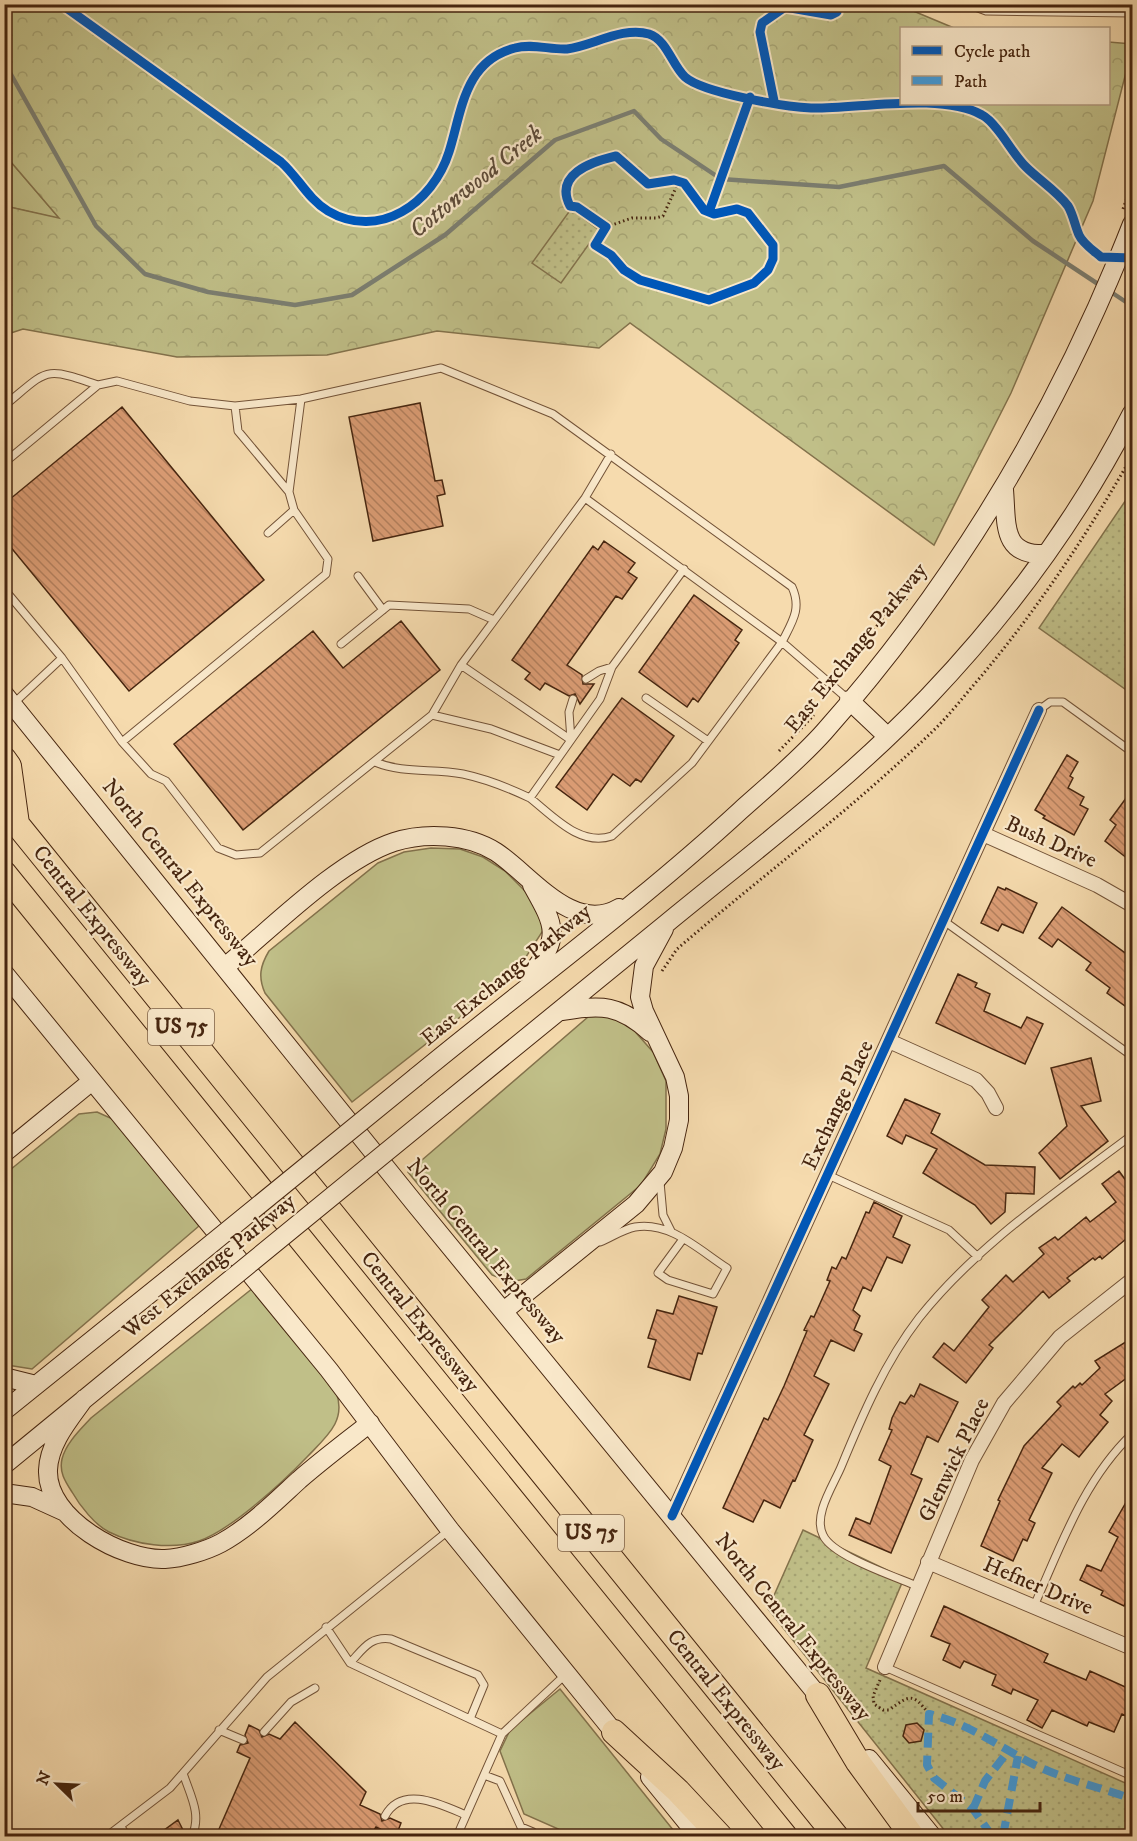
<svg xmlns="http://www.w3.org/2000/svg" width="1137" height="1841" viewBox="0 0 1137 1841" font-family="'IM FELL DW Pica',serif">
<defs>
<pattern id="forest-crowns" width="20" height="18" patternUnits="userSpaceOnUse" patternTransform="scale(1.5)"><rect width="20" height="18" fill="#c0bf88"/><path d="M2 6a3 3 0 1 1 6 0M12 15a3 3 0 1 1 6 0" fill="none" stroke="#a6a474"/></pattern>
<pattern id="park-dots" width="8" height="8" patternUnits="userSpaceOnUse" patternTransform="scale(1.5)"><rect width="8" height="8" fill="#c0bf88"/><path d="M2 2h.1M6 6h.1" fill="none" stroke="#a6a474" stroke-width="1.8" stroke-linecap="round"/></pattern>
<pattern id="building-back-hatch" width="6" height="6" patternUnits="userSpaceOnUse" patternTransform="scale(1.5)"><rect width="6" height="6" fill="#dc9d75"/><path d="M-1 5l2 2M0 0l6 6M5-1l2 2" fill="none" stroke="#b4805e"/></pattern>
</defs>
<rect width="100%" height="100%" fill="#f6dbae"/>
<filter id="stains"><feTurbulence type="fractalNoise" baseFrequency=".00333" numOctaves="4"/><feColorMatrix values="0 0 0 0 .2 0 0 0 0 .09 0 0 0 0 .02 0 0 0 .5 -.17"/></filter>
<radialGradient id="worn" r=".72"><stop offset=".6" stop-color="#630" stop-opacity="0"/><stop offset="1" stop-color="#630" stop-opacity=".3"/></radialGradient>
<path fill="#c0bf88" stroke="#83724c" stroke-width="1.5" d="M5,155L60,219L5,206Z
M431,848L460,849L483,857L505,871L533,899L544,929L515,974L352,1102L265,993C258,977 260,966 269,951L378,863L404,852Z
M601,1016L623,1018L653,1052L666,1081V1129L660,1154L641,1185L526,1279L509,1282L492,1275L408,1172L588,1017Z
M97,1112L117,1121L199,1226L32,1369L7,1365L5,1364V1174L79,1114Z
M253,1288L336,1392C347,1421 326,1437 307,1457C283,1482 231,1530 199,1541C172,1550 135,1545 109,1532C95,1525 80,1506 72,1492C65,1481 59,1472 62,1459C66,1443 80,1430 91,1418Z
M560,1689L678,1836H574L524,1814L500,1751L510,1730Z"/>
<path fill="url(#forest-crowns)" stroke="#83724c" stroke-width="1.5" d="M5,5H899L954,28H902V104H1108L1109,42L1132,44V49L1093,201L1011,393L934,545L630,323L599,348L437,331L327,355L177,357L23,329L5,335V206L59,218L5,155Z"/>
<path fill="url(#park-dots)" stroke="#83724c" stroke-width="1.5" d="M571,209L599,230L561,283L532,263Z
M1132,491V694L1039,628Z
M803,1530L904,1578L866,1668L1132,1786V1836H949L768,1609Z"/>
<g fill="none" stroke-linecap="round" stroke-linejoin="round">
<path stroke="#7b7e71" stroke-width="4.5" d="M4,62L96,226L145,274L208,292L295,305L352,295L445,235L555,140L634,111L661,139L721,179L839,187L944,166L1033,241L1101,286
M1108,290L1132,306"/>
</g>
<path fill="url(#building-back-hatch)" stroke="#46250f" stroke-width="1.5" d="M420,403L435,481L442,480L445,494L437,496L443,526L373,541L349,417Z
M122,407L264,580L129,691L4,539V504Z
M604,541L635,563L628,572L637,578L622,599L616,596L567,665L582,675L583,684H594L580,704L575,694L569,696L545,683L540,690L525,679L530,673L512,660L593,546L598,550Z
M694,595L742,630L735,640L739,643L698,702L693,698L687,707L639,672Z
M401,621L440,670L243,830L174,744L313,631L343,668Z
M622,698L674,736L641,782L636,779L630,786L613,774L587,810L556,787Z
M1067,755L1078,762L1070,776L1073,778L1068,788L1084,797L1080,805L1088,809L1074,835L1043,818L1045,816L1035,810Z
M1132,790V862L1105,841L1116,825L1110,820Z
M998,887L1005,890L1006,888L1037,903L1023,933L1002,924L998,931L981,923Z
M1062,907L1132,958V1011L1107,993L1110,988L1086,970L1091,963L1058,939L1052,947L1039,938Z
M958,974L977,983L975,987L990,994L984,1011L1021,1028L1027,1017L1043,1024L1025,1064L936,1023Z
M1091,1058L1101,1101L1081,1106L1108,1141L1060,1179L1039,1153L1067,1126L1051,1068Z
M905,1099L940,1114L931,1133L985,1165L1035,1167L1034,1194L1006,1193L1005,1212L991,1224L975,1205L923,1173L937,1149L906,1135L902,1144L887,1136Z
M1119,1171L1132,1189V1234L1102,1259L1100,1256L1095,1260L1093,1258L1067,1278L1070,1281L1049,1298L1043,1291L989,1345L993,1348L966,1383L933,1357L944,1343L954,1351L989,1307L982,1300L1006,1275L1013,1282L1044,1254L1039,1248L1055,1237L1058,1240L1086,1217L1090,1222L1116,1202L1102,1184Z
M874,1202L902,1216L893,1237L910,1245L902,1263L887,1257L871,1291L863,1287L853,1310L860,1316L854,1330L862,1334L854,1351L831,1340L814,1376L829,1384L804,1435L813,1440L795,1481L793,1480L780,1508L764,1500L753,1522L723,1508L764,1418L768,1420L784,1386L807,1331L804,1330L811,1316L814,1317L830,1281L827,1280L832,1267L836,1269L842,1257L846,1259L866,1212L869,1213Z
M679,1296L717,1307L702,1354L698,1353L690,1380L648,1367L656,1340L648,1338L657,1310L673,1314Z
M1132,1338V1374L1105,1394L1112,1401L1100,1415L1108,1422L1079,1457L1062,1444L1042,1468L1052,1473L1029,1520L1035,1523L1027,1541L1023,1539L1013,1561L981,1546L1000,1501L998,1500L1024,1446L1061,1406L1057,1402L1073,1386L1075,1388L1080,1383L1082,1385L1100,1368L1095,1361Z
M920,1384L958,1402L938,1442L927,1436L911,1474L922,1479L891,1553L849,1535L856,1518L870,1524L891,1466L879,1460L892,1430L889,1429L892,1418L900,1402L905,1404L911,1395L914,1397Z
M1132,1492V1587L1124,1606L1101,1595L1103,1591L1080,1580L1087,1565L1101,1571L1118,1537L1109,1532Z
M944,1606L1048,1654L1044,1662L1086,1680L1090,1671L1132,1690V1719L1122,1714L1114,1732L1089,1722L1087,1726L1052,1710L1042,1728L1027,1720L1038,1700L1013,1689L1011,1694L992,1685L996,1675L964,1661L960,1668L943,1660L950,1644L931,1636Z
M295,1722L366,1792L360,1805L380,1814L382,1821L390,1818L401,1823L396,1836H382V1830L376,1827L370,1836H216L250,1758L237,1752L240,1745L248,1743L245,1735L249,1725L259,1730L262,1737L269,1734L280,1739Z
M917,1723L924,1730L921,1741L909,1743L903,1736L906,1725Z
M178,1820L186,1836H156Z"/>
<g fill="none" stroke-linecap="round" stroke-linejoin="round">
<g stroke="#725237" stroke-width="9">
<path id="lane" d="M967,4L986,11L1132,13
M4,406C49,369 42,366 98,385
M611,454L585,498L461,665L571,740L600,699L612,667L684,569
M4,463L98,385L117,381L190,401L235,406L301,399L441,368L553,414L792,587C802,609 792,622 782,642L849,700
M289,492L301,399
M268,533L294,510
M358,576L383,610
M4,589L62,658L122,742L326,574L328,559L294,510L289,492L238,431L235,406
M341,644L389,605L469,609L494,620
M586,679L599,671L612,667
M646,698L708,741
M13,704L62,658
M1039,710L1050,702H1063L1132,752
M432,715L461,665
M122,742L151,774L166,781L218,848L236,855L260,853L432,715L491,729L560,755
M375,762C404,774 433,768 463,774C486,779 509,788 530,798L571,740L569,712L573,699
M530,798C553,816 580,847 612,836L692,763L782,642L585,498
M944,921L1132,1056
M828,1175L949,1230L978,1257
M660,1182L663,1215L671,1231
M600,1242C611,1238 623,1229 635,1227C670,1221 699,1250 727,1268L713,1294L668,1280L658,1273L683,1239
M917,1586C896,1577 832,1556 823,1535C813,1515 833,1486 841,1467C862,1416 885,1362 919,1318C978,1244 1058,1191 1132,1135
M1034,1606C1061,1546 1083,1481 1132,1434
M326,1627L350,1663L502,1734
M350,1663C363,1649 370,1636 391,1639L478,1675L484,1685L470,1719
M885,1667L1132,1776
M219,1730L243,1740
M264,1732L291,1702L315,1688
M183,1773C190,1795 202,1814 192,1836
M484,1775L500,1781L521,1827L533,1832L531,1836
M385,1816C402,1784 442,1805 466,1815
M121,1827L127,1836
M107,1836L170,1788L267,1677L448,1531
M376,1836L377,1833
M457,1836L502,1734L565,1675"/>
</g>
<g stroke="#725237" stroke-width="16">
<path id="street" d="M983,834L1097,885L1132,905
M889,1041L976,1080L988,1093L996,1108
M672,1516L1039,710
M928,1562L1132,1648
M885,1667L972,1460L1004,1403L1060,1337L1132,1280"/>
</g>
<g stroke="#46250f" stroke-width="20">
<path id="secondary" d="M1004,490C1007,524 1001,556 1046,554
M4,694L416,1205L825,1704
M849,700L887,736
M225,967C271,929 339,860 394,842C425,832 468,834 496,852C531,875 573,935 619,908
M4,973L329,1370L450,1530L622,1742
M530,975C562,937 555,926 532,885
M563,1011C601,1004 620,1005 650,1032
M416,1077C524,988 638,905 741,810C769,785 799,760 824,732C957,582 1059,410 1132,224
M445,1104C519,1044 593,984 667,923C756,850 849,780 928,697C1009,612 1079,517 1132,413
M4,1153L92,1081
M505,1310L636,1204L663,1172L673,1148L679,1120V1096L675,1077L644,1011L640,997L644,966L664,929
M4,1377L36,1385
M84,1399C69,1420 49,1443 48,1470C46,1519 123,1561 165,1559C182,1558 206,1551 221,1543C250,1527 275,1502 299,1480C322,1460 346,1442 370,1423
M4,1411L173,1275
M4,1465L198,1306
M4,1493L32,1497L65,1512
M869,1759L932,1836
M650,1777L698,1836"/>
</g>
<g stroke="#46250f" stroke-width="26">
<path id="highway" d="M4,759L9,766L17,824
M4,808L836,1836
M4,873L785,1836
M818,1695L858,1762L912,1836
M614,1732L678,1791L720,1836"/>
</g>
<path stroke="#46250f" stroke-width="3" stroke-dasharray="1.5 3" stroke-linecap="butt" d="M1123,209L1127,198
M606,227L632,218H656L663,216L679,181
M839,677L888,611L909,597
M779,751L814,715
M662,971L677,949C763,875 855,807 936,728C951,713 964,696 978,680C1037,610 1087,535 1132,456
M880,1680L873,1696L874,1704L883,1710H889C910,1695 912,1692 929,1714"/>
<use href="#lane" stroke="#f9e8ca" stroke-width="7"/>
<use href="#street" stroke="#f9e8ca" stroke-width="14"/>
<use href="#secondary" stroke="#f9e8ca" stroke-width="18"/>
<use href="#highway" stroke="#f6dbae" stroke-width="24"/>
<g stroke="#46250f" stroke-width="20" stroke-linecap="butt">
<path id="secondary-bridge" d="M173,1275L416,1077
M198,1306L445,1104"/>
</g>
<use href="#secondary-bridge" stroke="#f9e8ca" stroke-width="18"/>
<path stroke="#409cde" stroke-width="8" stroke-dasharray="15 8" stroke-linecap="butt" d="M973,1809L985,1781L1009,1750
M992,1836L973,1809L934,1778L927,1765L929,1714C973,1725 1001,1749 1041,1768C1071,1781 1102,1788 1132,1799
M1003,1836L1018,1756"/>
<g stroke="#f9e8ca" stroke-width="13">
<path id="cycleway" d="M61,4L281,162C298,177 308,199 328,211C379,241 433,203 449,152C462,111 464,61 515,48C532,43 550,50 567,49C592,46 623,26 649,34C667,40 672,65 685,77C703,93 786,107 811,108C857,109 942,92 982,115C988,118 993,124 997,129C1007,141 1015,156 1026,167C1039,180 1057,191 1068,206C1073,214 1075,226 1079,235C1083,244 1094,251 1101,257L1132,258
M774,101L760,32L762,23L785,7L831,15L837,12L835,4
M616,156L648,184L674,180L684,183L704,210L714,214L737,209L748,213L773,245V259L768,270L754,283L709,300L640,280L624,270L611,255L595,245L606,227L577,207L570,206C554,175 590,162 616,156Z
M709,212L750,97
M672,1516L1039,710"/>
</g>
<use href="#cycleway" stroke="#0057b8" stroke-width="9"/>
</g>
<g text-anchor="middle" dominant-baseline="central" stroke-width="4.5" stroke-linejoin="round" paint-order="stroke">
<g fill="#f9e8ca" stroke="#7c6047" stroke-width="1.5">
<rect x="148" y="1009" width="66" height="36" rx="4.5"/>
<rect x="558" y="1515" width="66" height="36" rx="4.5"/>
</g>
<g font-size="21" font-weight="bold" fill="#46250f">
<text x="181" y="1027">US 75</text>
<text x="591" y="1533">US 75</text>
</g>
<g font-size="22" fill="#46250f" stroke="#f9e8ca">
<text transform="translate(856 648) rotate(-51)">East Exchange Parkway</text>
<text transform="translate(1051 842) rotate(24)">Bush Drive</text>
<text transform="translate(180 873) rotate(51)">North Central Expressway</text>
<text transform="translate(92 916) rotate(51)">Central Expressway</text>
<text transform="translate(506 975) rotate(-39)">East Exchange Parkway</text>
<text transform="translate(838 1105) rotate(-65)">Exchange Place</text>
<text transform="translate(486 1251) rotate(50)">North Central Expressway</text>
<text transform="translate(209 1266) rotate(-39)">West Exchange Parkway</text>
<text transform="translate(420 1322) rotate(51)">Central Expressway</text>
<text transform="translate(954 1460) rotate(-64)">Glenwick Place</text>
<text transform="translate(1038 1586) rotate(23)">Hefner Drive</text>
<text transform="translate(793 1627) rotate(51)">North Central Expressway</text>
<text transform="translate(726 1700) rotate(51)">Central Expressway</text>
</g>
<g font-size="24" font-style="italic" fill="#5c4a38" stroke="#f9e8ca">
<text transform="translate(476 182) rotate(-39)">Cottonwood Creek</text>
</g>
</g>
<rect width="1137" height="1841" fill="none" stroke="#f6dbae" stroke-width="24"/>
<rect x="6" y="6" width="1125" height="1829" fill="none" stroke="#46250f" stroke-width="3"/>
<rect x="12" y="12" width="1113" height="1817" fill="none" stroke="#46250f" stroke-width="1.5"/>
<rect x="900" y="27" width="210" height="78" fill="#f9e8ca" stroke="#b19a7f" stroke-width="1.5"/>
<rect x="912" y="46" width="30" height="9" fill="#0057b8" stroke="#b19a7f" stroke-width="1.5"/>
<text x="954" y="57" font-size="18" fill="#46250f">Cycle path</text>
<rect x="912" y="76" width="30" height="9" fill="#409cde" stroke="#b19a7f" stroke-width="1.5"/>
<text x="954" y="87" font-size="18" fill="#46250f">Path</text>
<g transform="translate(57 1784) rotate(294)" stroke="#f9e8ca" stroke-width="4.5" paint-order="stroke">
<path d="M0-4.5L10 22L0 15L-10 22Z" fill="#46250f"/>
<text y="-9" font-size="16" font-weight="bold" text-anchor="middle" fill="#46250f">N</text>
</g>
<path d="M918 1802v9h122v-9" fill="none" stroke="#46250f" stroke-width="3"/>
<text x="927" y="1802" font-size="18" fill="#46250f" stroke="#f9e8ca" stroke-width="4.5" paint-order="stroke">50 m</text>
<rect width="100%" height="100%" filter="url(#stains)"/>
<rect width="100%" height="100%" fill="url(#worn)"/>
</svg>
